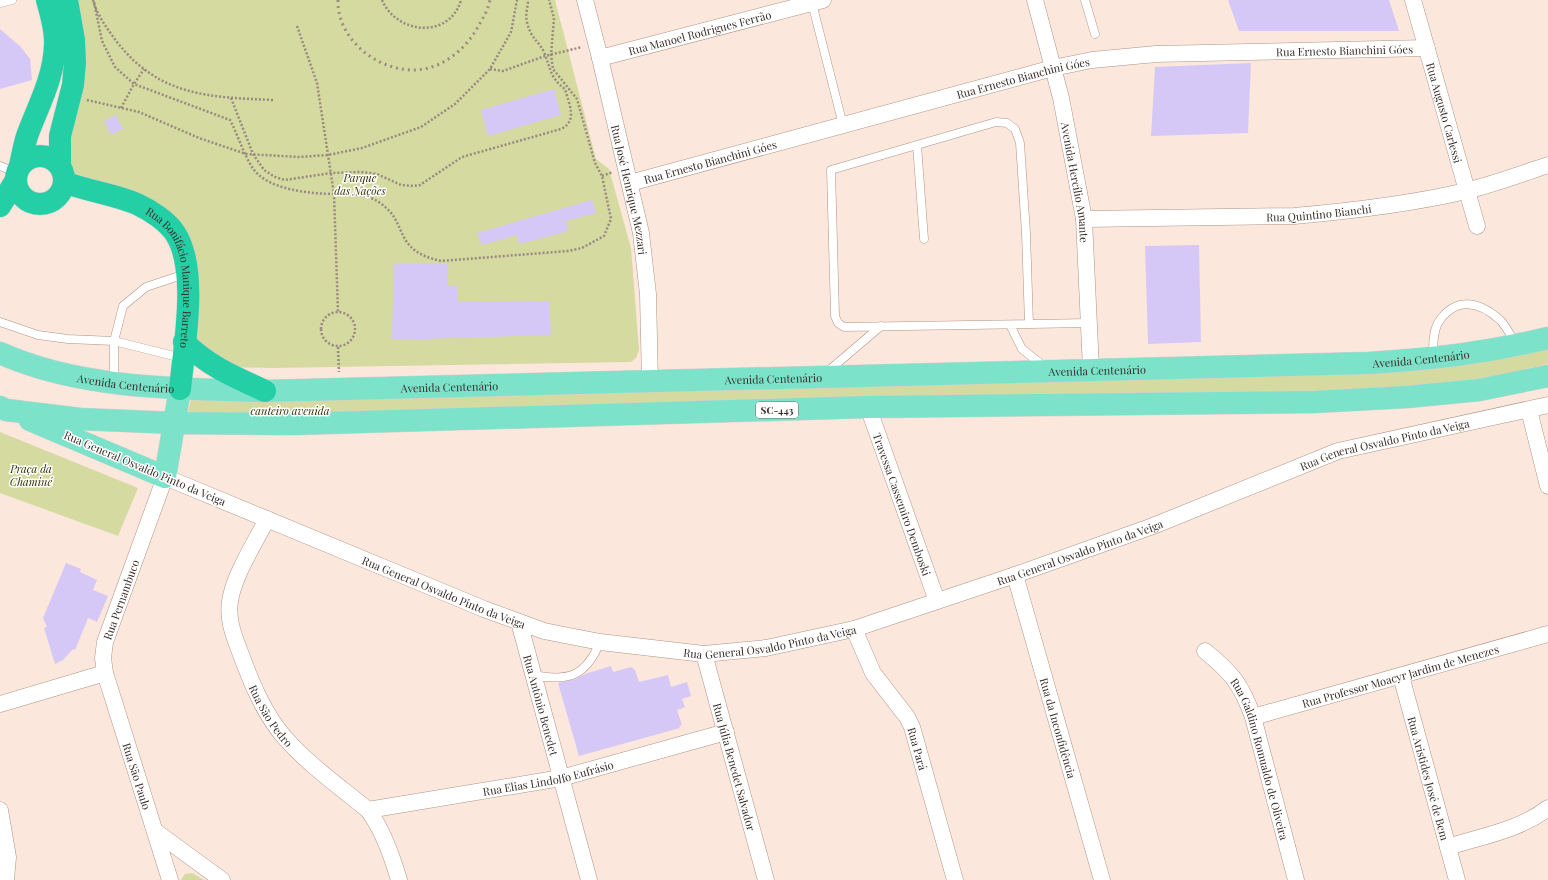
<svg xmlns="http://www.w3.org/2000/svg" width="1548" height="880" viewBox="0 0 1548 880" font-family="'Playfair Display',serif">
<rect width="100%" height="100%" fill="#fce7dc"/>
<path fill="#d5daa1" d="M74,0H555L596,159L609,169L631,248L639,350L636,358L631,362L272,368L226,367L192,343L179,229L85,186L62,168Z
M1548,344V364L1481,380L1352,392L186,420L191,399H300Z
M0,432L138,488L118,536L0,493Z
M192,873L204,880H181L185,874Z"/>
<path fill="#d5c8f7" d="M1228,0H1389L1399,31H1239Z
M0,29L21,47L30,59L32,80L0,89Z
M1251,63L1248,133L1151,136L1155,67Z
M554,89L561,115L488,136L481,110Z
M116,115L123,129L111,135L104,121Z
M592,200L596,213L566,221L569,231L519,244L517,235L482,245L477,233Z
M1199,245L1201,342L1148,344L1145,246Z
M394,263L447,264V285H457L458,302L549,301L551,335L392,340Z
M66,563L81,569L80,572L97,580L93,590L108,596L97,622L88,618L75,650L73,649L63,660L55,664L44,628L47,627L43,618Z
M611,666L613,672L631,667L635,670L639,682L668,675L671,687L687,682L691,696L682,699L685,707L677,710L682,725L679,726L680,728L579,756L558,683L576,679L585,674Z"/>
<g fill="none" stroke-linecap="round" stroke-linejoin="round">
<g stroke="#ac9487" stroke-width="9">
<path id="lane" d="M1085,0L1095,34
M0,3L12,0
M812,3L843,125
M917,145L924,239
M0,166L17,173
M0,322L38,335L68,339L114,341L182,358
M1029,324L1026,233L1020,143L1015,129L1007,123L996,122L831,170L835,316L838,323L844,327L1089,323
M1010,325L1022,349L1045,367
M1433,356C1433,346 1433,332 1438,323C1455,296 1479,301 1500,320C1506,326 1511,336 1515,343
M827,372L881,326
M114,382V341L123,306L146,287L185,274
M533,675C569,682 586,676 600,642"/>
</g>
<g stroke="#ac9487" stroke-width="17">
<g id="street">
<path id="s1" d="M585,0L600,58L641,233L648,294L650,383"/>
<path id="s2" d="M1035,0L1061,98L1084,219L1091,369"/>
<path id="s3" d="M1413,0L1477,226"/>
<path id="s4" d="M600,58L823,0"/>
<path id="s5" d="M630,183L1053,68L1092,60L1156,54L1427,48"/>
<path id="s6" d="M1084,219L1294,216C1351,211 1411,204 1466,191C1494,184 1521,174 1548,165"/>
<path id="s7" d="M868,407L937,601"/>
<path d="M1529,410L1548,486"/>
<path id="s8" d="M267,519C256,541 236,572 231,596C226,616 233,634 240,652C251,682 264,714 285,738C309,765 340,787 368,810C383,830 392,856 399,880"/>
<path id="s9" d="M1015,575L1102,880"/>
<path id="s10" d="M519,622L589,880"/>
<path id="s11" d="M854,629L873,673L907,717L912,727L955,880"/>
<path id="s12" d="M1205,651C1232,673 1241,684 1253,717L1296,880"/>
<path id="s13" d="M704,654L766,880"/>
<path id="s14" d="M105,673L170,880"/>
<path id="s15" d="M1401,676L1457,880"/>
<path id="s16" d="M0,704L105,673L103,658L105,642L165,477L484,609L544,631L600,642L704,654L766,648L854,629L1015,575L1153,526L1338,451L1548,405"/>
<path id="s17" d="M1253,717L1548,634"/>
<path d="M0,810L8,857L6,880"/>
<path id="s18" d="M368,810L561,778L726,732"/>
<path d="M155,831L222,880"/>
<path d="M1448,847C1482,836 1520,830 1548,808"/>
</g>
</g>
<g stroke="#d3d1d0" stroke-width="23">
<g id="primary">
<path id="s19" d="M0,353C79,389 180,389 265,391L1369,363C1433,359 1486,353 1548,338"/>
<path d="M0,407L6,410L80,419L175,423L294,424L868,407L1314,402L1407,397L1479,390L1548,376"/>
<path d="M30,420L165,477L180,389"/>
</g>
</g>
<g stroke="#d3d1d0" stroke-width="23">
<g id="highway">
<circle cx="40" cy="180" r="24"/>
<path d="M20,166C22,156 24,146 27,136C38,106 54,78 55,45C56,30 51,14 47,0"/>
<path d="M60,166V136L73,85L75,63L74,40L67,0"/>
<path id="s20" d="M64,182C87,191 114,194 137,204C150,210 167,221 175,233C199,269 184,347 180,389"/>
<path d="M0,206L16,180"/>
<path d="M184,342C208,366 235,377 265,391"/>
</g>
</g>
<path stroke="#988981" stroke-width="2.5" stroke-dasharray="2 2" stroke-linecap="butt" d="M93,0C97,15 108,30 117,42C160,97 210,97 273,100
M382,0C397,35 450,39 461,0
M94,2L102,41L115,67L134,84L230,120C238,135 243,153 252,167C266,190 311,194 336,194C351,194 367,193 380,203C410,223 391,250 441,261L568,251L582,248L604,236L611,219L602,176L595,163L577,99L553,69L551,55L554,18L549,0
M297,26L317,83L334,194L338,312
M490,69L503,71L545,56L582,47
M231,98L253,154L264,170L275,177L285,180L331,173L361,172L377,174L401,185L413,186L420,185L462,157L561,129C578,121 569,104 565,89C549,77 551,68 544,52C538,40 531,39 527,22C525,15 528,7 528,0
M87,100L139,112L199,138L246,154L299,157L328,155L362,148L421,127L455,104L490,69L511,32L517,0
M121,108L134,84L144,69
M602,176L613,172
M321 329a17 17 0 1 1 34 0a17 17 0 1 1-34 0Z
M338,347L339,372"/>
<use href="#lane" stroke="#fff" stroke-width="8"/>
<use href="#street" stroke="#fff" stroke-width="16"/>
<use href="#primary" stroke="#7ce2ca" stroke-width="22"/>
<use href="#highway" stroke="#25cfa6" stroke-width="22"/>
<path stroke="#9b8b83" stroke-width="3" stroke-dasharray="2 4" stroke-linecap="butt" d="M338,0C337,39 377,71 415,70C442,69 465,50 478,27C483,18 488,10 490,0"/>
</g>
<g text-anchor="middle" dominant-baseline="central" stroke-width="3" stroke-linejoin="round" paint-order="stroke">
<rect fill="#fff" stroke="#736c68" stroke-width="1" x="756" y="402" width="42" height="16" rx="3"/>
<g font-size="10" font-weight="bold" fill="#372d28">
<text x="777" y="410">SC-443</text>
</g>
<g font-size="11" fill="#372d28" stroke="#fff">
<text stroke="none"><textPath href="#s4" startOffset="103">Rua Manoel Rodrigues Ferrão</textPath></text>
<text stroke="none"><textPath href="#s5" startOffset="731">Rua Ernesto Bianchini Góes</textPath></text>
<text stroke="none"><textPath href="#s5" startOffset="407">Rua Ernesto Bianchini Góes</textPath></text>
<text stroke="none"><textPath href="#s3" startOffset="117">Rua Augusto Carlessi</textPath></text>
<text stroke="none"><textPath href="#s5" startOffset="83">Rua Ernesto Bianchini Góes</textPath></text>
<text stroke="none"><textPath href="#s2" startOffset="187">Avenida Hercílio Amante</textPath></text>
<text stroke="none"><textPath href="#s1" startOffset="195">Rua José Henrique Mezzari</textPath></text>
<text stroke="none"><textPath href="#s6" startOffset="235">Rua Quintino Bianchi</textPath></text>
<text stroke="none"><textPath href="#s20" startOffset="165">Rua Bonifácio Manique Barreto</textPath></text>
<text stroke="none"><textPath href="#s19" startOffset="1426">Avenida Centenário</textPath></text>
<text stroke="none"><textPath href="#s19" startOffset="1102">Avenida Centenário</textPath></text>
<text stroke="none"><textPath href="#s19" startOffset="778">Avenida Centenário</textPath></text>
<text stroke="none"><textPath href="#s19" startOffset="130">Avenida Centenário</textPath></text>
<text stroke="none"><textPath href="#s19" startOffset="454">Avenida Centenário</textPath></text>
<text stroke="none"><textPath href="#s16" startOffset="1602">Rua General Osvaldo Pinto da Veiga</textPath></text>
<text transform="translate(145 468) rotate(23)">Rua General Osvaldo Pinto da Veiga</text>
<text stroke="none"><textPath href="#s7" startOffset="103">Travessa Cassemiro Demboski</textPath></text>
<text stroke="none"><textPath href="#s16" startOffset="1278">Rua General Osvaldo Pinto da Veiga</textPath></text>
<text stroke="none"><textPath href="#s16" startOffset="618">Rua General Osvaldo Pinto da Veiga</textPath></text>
<text stroke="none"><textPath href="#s16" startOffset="186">Rua Pernambuco</textPath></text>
<text stroke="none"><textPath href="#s16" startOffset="954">Rua General Osvaldo Pinto da Veiga</textPath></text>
<text stroke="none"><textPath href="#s17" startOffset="153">Rua Professor Moacyr Jardim de Menezes</textPath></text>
<text stroke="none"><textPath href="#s10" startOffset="86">Rua Antônio Benedet</textPath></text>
<text stroke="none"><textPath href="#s8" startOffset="214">Rua São Pedro</textPath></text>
<text stroke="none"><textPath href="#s9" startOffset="159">Rua da Inconfidência</textPath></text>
<text stroke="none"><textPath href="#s11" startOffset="137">Rua Pará</textPath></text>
<text stroke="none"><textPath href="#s12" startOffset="125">Rua Galdino Romualdo de Oliveira</textPath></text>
<text stroke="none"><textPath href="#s13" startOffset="117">Rua Júlia Benedet Salvador</textPath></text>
<text stroke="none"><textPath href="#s14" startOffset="108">Rua São Paulo</textPath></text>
<text stroke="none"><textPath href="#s18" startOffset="183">Rua Elias Lindolfo Eufrásio</textPath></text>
<text stroke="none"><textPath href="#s15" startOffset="106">Rua Aristides José de Bem</textPath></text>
</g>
<g font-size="11" font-style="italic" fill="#323402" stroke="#fff">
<text x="360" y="177">Parque<tspan x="360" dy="13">das Nações</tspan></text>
<text x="290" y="410">canteiro avenida</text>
<text x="31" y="468">Praça da<tspan x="31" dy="13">Chaminé</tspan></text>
</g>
</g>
</svg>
